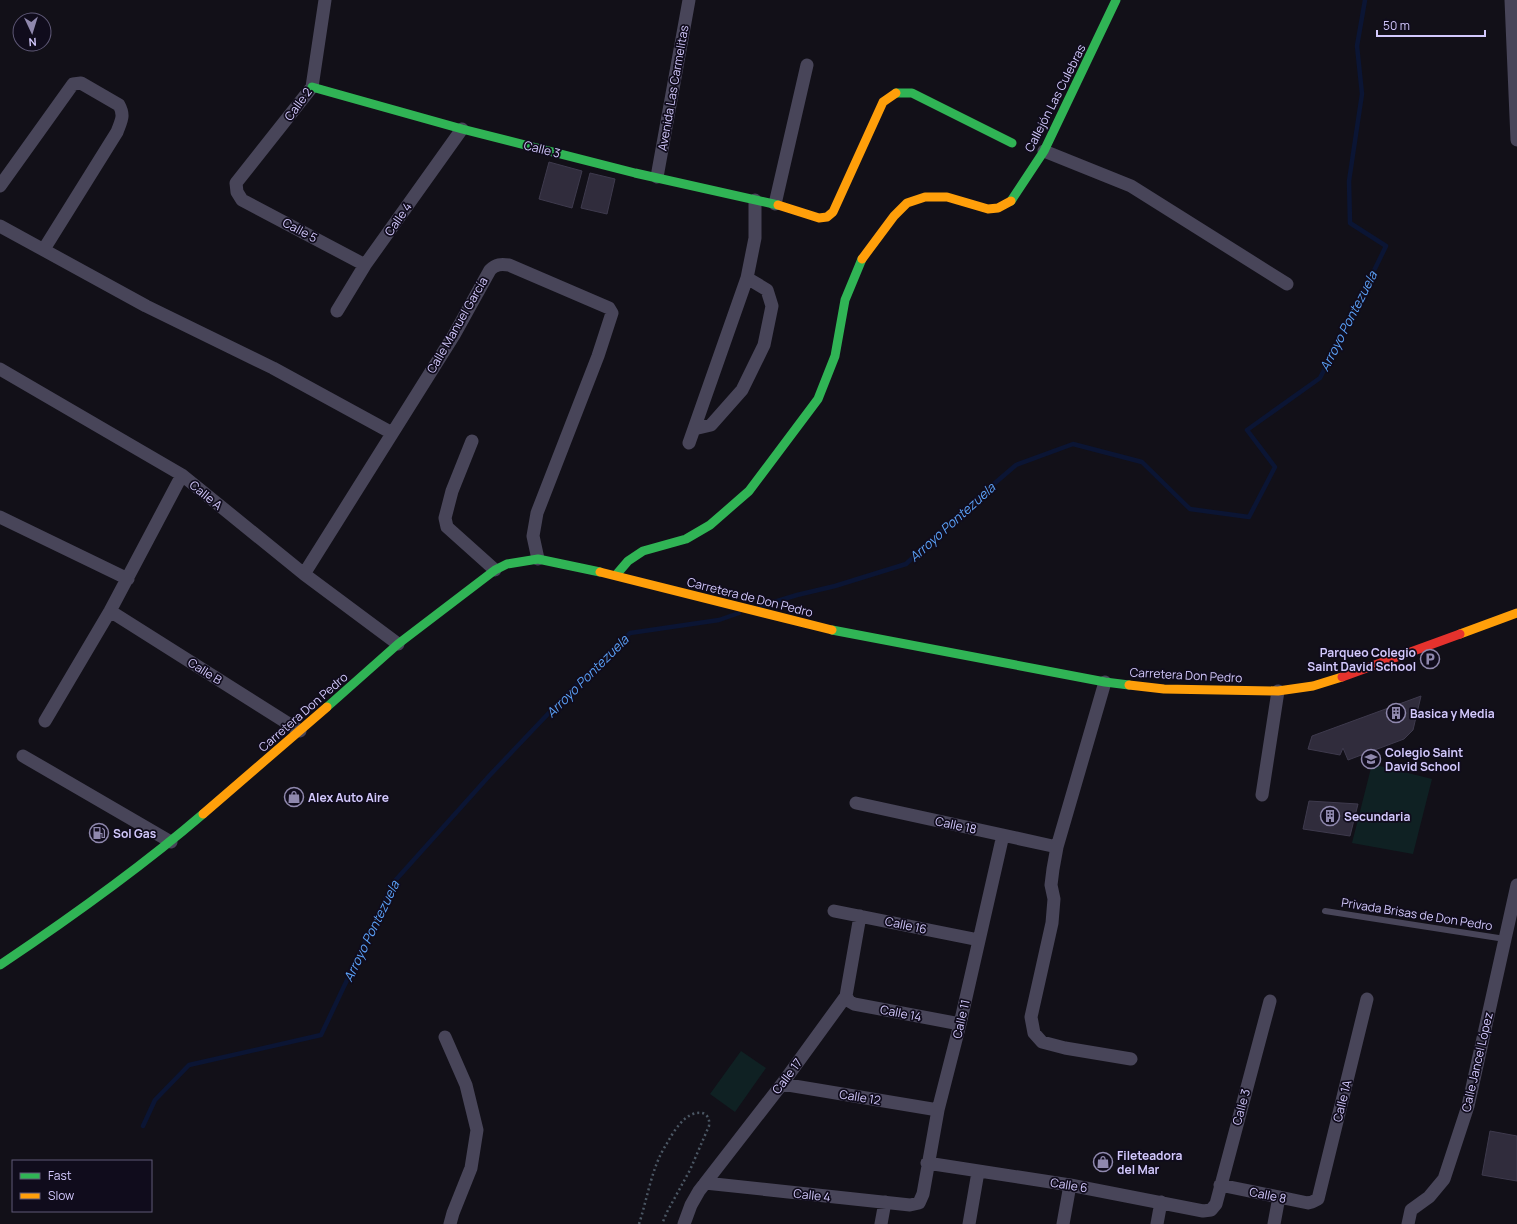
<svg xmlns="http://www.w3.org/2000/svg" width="1517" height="1224" viewBox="0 0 1517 1224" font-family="Manrope,sans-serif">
<rect width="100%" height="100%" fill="#121018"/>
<path fill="#0f2123" d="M1372,764L1432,779L1413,854L1352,843Z
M741,1051L766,1068L735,1112L710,1094Z"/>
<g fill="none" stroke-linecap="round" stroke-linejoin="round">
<path stroke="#0b1534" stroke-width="4.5" d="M761,606L797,595L835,586L906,564L981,495L1016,465L1073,444L1142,462L1190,509L1249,517L1275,467L1247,430L1320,378L1352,316L1386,246L1350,223L1349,181L1362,94L1357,46L1365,0
M143,1126L155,1100L189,1065L321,1035L393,883L490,775L565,696L630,633L719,620L739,613"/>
</g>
<path fill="#302c3c" stroke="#3e3a4d" d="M549,162L582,171L572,208L539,199Z
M590,173L615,179L607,214L581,208Z
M1421,696L1413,730L1404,739L1348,760L1343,748L1340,755L1308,749L1312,736Z
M1309,801L1358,804L1350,836L1303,829Z
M1490,1131L1517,1136V1181L1482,1175Z"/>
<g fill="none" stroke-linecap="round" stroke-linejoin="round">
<path stroke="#4b5764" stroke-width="2.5" stroke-dasharray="2 3" stroke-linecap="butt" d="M639,1224C647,1200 652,1166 666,1145C671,1136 678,1124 686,1118C696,1110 711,1110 709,1126L690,1170L667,1212L662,1224"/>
<path stroke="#484559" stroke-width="6" d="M1325,911L1505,939"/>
<path stroke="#484559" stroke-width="13" d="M325,0L312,87L236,183L237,192L242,200L365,265
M1511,0L1517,140
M1044,151L1131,186L1287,284
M657,177L689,0
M0,186L73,84L81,83L119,105C125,116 121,121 117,132L44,249
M775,204L807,65
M0,226L146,306L273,368L392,433
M337,311L365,265L462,129
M0,369L182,475L304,574L398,644
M694,429L711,425L742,390L764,345L772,306L767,290L747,278
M472,441L452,491L445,518L447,527L495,570
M689,443L747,278L755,238V200
M0,517L128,579
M304,574L454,335L490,270C496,264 501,264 509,265L609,308L612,313L598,356L537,513L533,536L538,559
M110,611L300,731
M1105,682L1057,847L1053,869L1051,885L1054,899L1052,923L1031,1017L1034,1033L1042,1042L1065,1048L1131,1059
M45,721L110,611L182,475
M23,756L171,842
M1262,795L1278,691
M856,803L1057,847
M834,911L979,940
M846,996L849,1001L854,1004L960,1024
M445,1037L466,1085L477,1130L471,1168L453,1213L450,1224
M782,1084L938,1110
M927,1163L1070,1185L1203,1211L1211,1210L1216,1204L1270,1001
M705,1183L910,1205L919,1203L923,1194L938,1110L960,1024L1003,835
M1220,1185L1308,1203L1312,1202L1318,1199L1367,999
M684,1224L691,1205L699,1191L782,1084L846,996L860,916
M881,1224L885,1202
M969,1224L978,1172
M1063,1224L1070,1185
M1157,1224L1161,1202
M1274,1224L1279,1197
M1408,1224L1411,1210L1429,1197L1444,1179L1468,1106L1517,885"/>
<path stroke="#30b455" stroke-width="9" d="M312,87L462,129L635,173L778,205
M896,93H912L1012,143
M1011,201L1044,151L1116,0
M616,575L628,561L643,551L686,539L710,525L749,491L818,399L835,356L845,300L862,259
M832,630L1105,682L1129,685
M327,707L398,644L495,570L507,564L538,559L600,572
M0,965C70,918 139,869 203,814"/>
<path stroke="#ff9f0a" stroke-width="9" d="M778,205L819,218L827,217L833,212L883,102L896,93
M862,259L894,216L907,203L925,197H947L988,209L998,208L1011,201
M600,572L832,630
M1460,634L1517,613
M1129,685L1164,689L1278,691L1313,686L1342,677
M203,814L327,707"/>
<path stroke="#e5322d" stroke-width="9" d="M1342,677L1460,634"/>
</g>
<defs>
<g id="parking-ring" transform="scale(1)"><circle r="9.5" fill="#100c1c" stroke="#8f88ad" stroke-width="1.5"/><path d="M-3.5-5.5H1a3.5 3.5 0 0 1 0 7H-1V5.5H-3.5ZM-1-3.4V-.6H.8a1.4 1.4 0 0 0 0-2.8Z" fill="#8f88ad"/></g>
<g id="building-ring" transform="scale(1)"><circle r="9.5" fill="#100c1c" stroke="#8f88ad" stroke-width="1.5"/><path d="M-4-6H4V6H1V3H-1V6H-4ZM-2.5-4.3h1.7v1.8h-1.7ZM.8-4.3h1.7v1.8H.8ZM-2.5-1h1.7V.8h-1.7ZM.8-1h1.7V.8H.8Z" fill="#8f88ad"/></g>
<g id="school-ring" transform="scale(1)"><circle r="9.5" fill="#100c1c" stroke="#8f88ad" stroke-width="1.5"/><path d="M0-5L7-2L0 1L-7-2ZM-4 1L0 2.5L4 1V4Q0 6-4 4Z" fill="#8f88ad"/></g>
<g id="shop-ring" transform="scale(1)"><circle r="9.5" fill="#100c1c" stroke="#8f88ad" stroke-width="1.5"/><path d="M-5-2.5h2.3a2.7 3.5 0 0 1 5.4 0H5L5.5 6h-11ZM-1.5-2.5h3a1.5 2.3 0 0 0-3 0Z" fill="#8f88ad"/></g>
<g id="fuel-ring" transform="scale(1)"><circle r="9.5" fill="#100c1c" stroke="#8f88ad" stroke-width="1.5"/><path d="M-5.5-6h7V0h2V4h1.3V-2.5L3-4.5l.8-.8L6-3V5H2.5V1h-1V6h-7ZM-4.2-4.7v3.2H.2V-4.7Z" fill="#8f88ad"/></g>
</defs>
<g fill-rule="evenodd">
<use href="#parking-ring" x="1430" y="659"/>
<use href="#building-ring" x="1396" y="713"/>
<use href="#school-ring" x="1371" y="759"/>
<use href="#shop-ring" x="294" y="797"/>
<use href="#building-ring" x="1330" y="816"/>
<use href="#fuel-ring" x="99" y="833"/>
<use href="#shop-ring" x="1103" y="1162"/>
</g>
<g text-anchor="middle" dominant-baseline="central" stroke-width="3.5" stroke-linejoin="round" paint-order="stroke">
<g font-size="12" fill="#d3c9fd" stroke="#100c1c">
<text transform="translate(673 88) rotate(-80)">Avenida Las Carmelitas</text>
<text transform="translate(1055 98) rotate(-63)">Callejón Las Culebras</text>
<text transform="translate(298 104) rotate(-54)">Calle 2</text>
<text transform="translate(542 149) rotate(14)">Calle 3</text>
<text transform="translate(398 219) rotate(-55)">Calle 4</text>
<text transform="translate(300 230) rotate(28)">Calle 5</text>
<text transform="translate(457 325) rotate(-60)">Calle Manuel García</text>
<text transform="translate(206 495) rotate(39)">Calle A</text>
<text transform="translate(750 597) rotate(14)">Carretera de Don Pedro</text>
<text transform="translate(205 671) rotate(32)">Calle B</text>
<text transform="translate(1186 675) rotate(3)">Carretera Don Pedro</text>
<text transform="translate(303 712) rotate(-41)">Carretera Don Pedro</text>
<text transform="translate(956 825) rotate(12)">Calle 18</text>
<text transform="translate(1417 914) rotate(9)">Privada Brisas de Don Pedro</text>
<text transform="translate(906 925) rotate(12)">Calle 16</text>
<text transform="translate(901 1013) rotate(11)">Calle 14</text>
<text transform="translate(961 1019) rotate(-77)">Calle 11</text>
<text transform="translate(1477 1062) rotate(-77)">Calle Jancel López</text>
<text transform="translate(787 1076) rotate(-53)">Calle 17</text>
<text transform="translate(860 1097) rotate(9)">Calle 12</text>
<text transform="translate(1342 1101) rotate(-76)">Calle 1A</text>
<text transform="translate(1241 1107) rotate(-75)">Calle 3</text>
<text transform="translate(1069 1185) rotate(9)">Calle 6</text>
<text transform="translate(812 1195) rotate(6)">Calle 4</text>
<text transform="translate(1268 1195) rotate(11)">Calle 8</text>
</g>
<g font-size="12" font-weight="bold" fill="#d3c9fd" stroke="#100c1c" text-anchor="start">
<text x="1416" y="652" text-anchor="end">Parqueo Colegio<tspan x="1416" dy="14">Saint David School</tspan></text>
<text x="1410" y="713">Basica y Media</text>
<text x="1385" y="752">Colegio Saint<tspan x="1385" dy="14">David School</tspan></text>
<text x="308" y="797">Alex Auto Aire</text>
<text x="1344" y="816">Secundaria</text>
<text x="113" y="833">Sol Gas</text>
<text x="1117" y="1155">Fileteadora<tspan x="1117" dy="14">del Mar</tspan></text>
</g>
<g font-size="13" font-style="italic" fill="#5ba2f8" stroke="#100c1c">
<text transform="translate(1348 321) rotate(-63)">Arroyo Pontezuela</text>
<text transform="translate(952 522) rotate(-42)">Arroyo Pontezuela</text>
<text transform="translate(587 676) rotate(-45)">Arroyo Pontezuela</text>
<text transform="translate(371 931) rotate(-64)">Arroyo Pontezuela</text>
</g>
</g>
<rect x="12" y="1160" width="140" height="52" fill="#100c1c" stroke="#5e5876"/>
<rect x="20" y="1173" width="20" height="6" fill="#30b455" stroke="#5e5876"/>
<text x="48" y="1180" font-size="12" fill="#d3c9fd">Fast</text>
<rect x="20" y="1193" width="20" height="6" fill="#ff9f0a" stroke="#5e5876"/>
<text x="48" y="1200" font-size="12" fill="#d3c9fd">Slow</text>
<g transform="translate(32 32) rotate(176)"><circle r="19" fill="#100c1c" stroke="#5e5876"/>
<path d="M0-3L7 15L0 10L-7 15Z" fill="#8f88ad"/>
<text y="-6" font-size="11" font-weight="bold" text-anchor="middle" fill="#d3c9fd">N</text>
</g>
<path d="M1377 30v6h108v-6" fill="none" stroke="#d3c9fd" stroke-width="2"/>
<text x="1383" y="30" font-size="12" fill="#d3c9fd" stroke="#100c1c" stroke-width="3" paint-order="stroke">50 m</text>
</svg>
